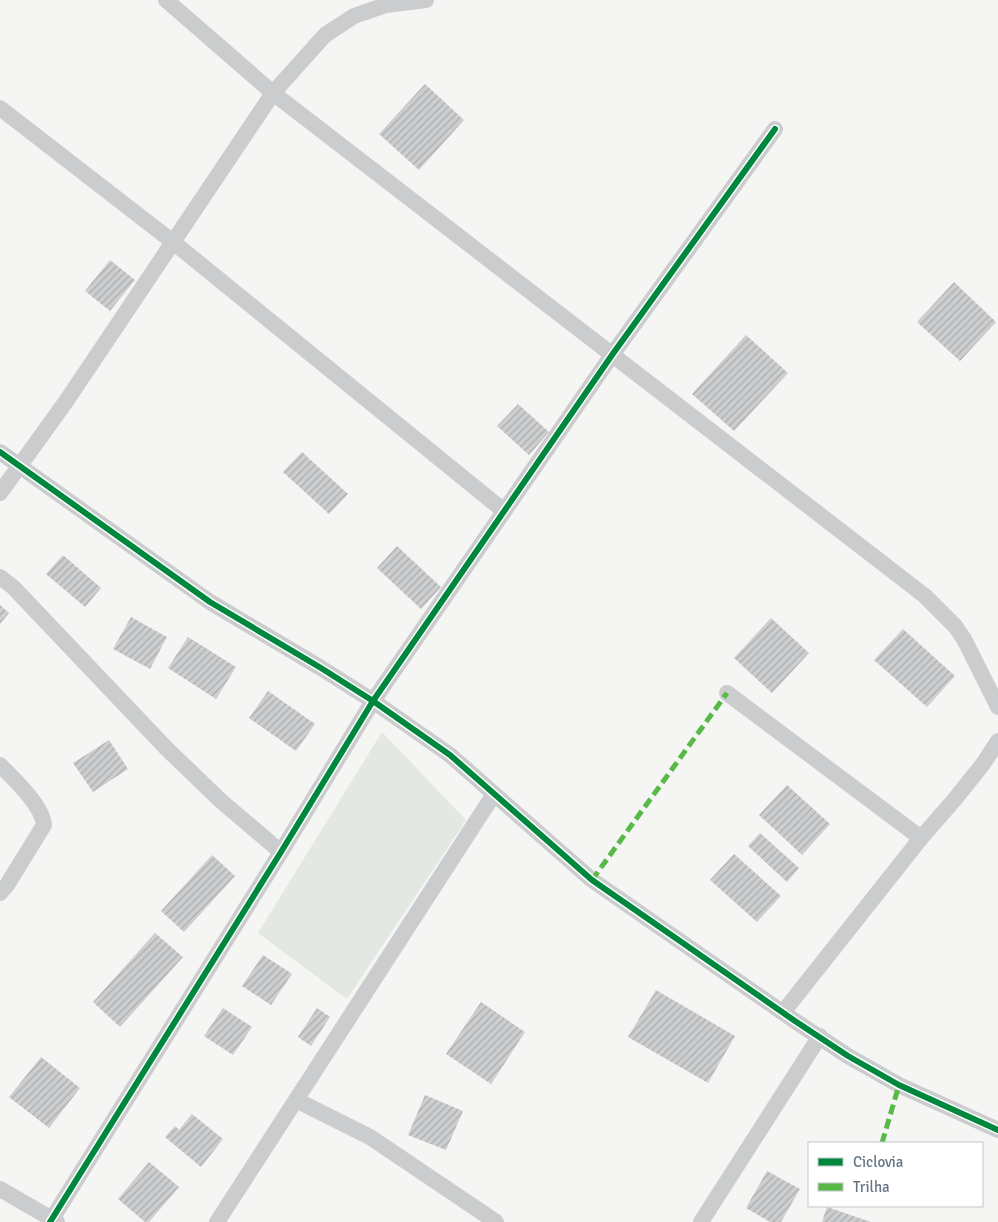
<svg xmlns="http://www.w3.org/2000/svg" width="998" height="1222" viewBox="0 0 998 1222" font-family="Signika,sans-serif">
<defs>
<pattern id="building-hatch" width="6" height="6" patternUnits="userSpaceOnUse" patternTransform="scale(1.25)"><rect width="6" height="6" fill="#cdcecf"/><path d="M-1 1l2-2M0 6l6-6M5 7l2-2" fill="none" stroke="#aaacad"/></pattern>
</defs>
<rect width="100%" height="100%" fill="#f5f5f4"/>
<path fill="#e4e8e2" d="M382,732L466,820L347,999L258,933Z"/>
<path fill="url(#building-hatch)" d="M425,84L464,120L419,170L379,134Z
M110,260L135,280L110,311L85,291Z
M954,282L996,322L960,361L917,322Z
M746,335L788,373L734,431L692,394Z
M518,404L549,432L529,455L497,426Z
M302,452L348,494L329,514L283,472Z
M397,546L441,587L421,609L377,568Z
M63,555L101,588L85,607L46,574Z
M0,605L9,613L0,624Z
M131,617L167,637L150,669L113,649Z
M771,618L809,653L772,693L734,658Z
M903,629L955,676L927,707L874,660Z
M188,637L236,667L216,699L168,668Z
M268,691L315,724L296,751L249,718Z
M109,740L128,769L93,792L73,763Z
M787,785L830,824L802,855L759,815Z
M760,833L799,868L787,882L748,846Z
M734,854L781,896L757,922L710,880Z
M212,855L235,876L184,932L161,911Z
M155,933L183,957L120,1027L93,1002Z
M263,955L292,974L271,1005L242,986Z
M656,990L735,1036L708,1083L628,1037Z
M481,1002L525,1032L491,1084L446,1054Z
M223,1008L252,1027L233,1055L204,1036Z
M317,1008L330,1017L311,1046L298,1037Z
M41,1057L80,1088L49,1128L9,1097Z
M425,1095L463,1111L446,1150L408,1135Z
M192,1114L223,1139L201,1167L165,1137L175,1126L179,1130Z
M149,1162L179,1187L149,1222H145L118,1199Z
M767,1171L800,1189L781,1222H770L746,1208Z
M827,1207L871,1222H822Z"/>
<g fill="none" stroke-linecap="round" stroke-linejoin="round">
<path stroke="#cacccd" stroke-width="16" d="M166,0L273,93L925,596L955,626L964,639L998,707
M0,108L173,242L504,511
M0,452L210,602L321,668L373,701L450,755L592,880L795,1021L848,1056L899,1085L998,1130
M0,493L67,400L273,93L325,35L354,16L386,5L426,0
M0,577L13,587L166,748L221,801L281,852
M727,693L921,838
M0,765C14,779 42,805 44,825L7,885L0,893
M784,1011L921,838L955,799L983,764L998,741
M296,1100L370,1137L496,1222
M0,1189L57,1222
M50,1222L281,852L373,701L612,355L775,129
M217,1222L494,794
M701,1222L820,1036"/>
<path stroke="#58b947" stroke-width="5" stroke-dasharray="10 5" stroke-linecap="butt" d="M592,880L727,693
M882,1143L899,1085"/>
<g stroke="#fff" stroke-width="9">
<path id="cycleway" d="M0,452L210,602L321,668L373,701L450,755L592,880L795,1021L848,1056L899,1085L998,1130
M50,1222L281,852L373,701L612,355L775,129"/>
</g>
<use href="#cycleway" stroke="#00873e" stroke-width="6"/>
</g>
<rect x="808" y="1142" width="175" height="65" fill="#ffffff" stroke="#c2c8cd"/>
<rect x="818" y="1158" width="25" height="8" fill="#00873e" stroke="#c2c8cd"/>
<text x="853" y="1167" font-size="15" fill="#667583">Ciclovia</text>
<rect x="818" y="1183" width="25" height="8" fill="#58b947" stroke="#c2c8cd"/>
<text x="853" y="1192" font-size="15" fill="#667583">Trilha</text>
</svg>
